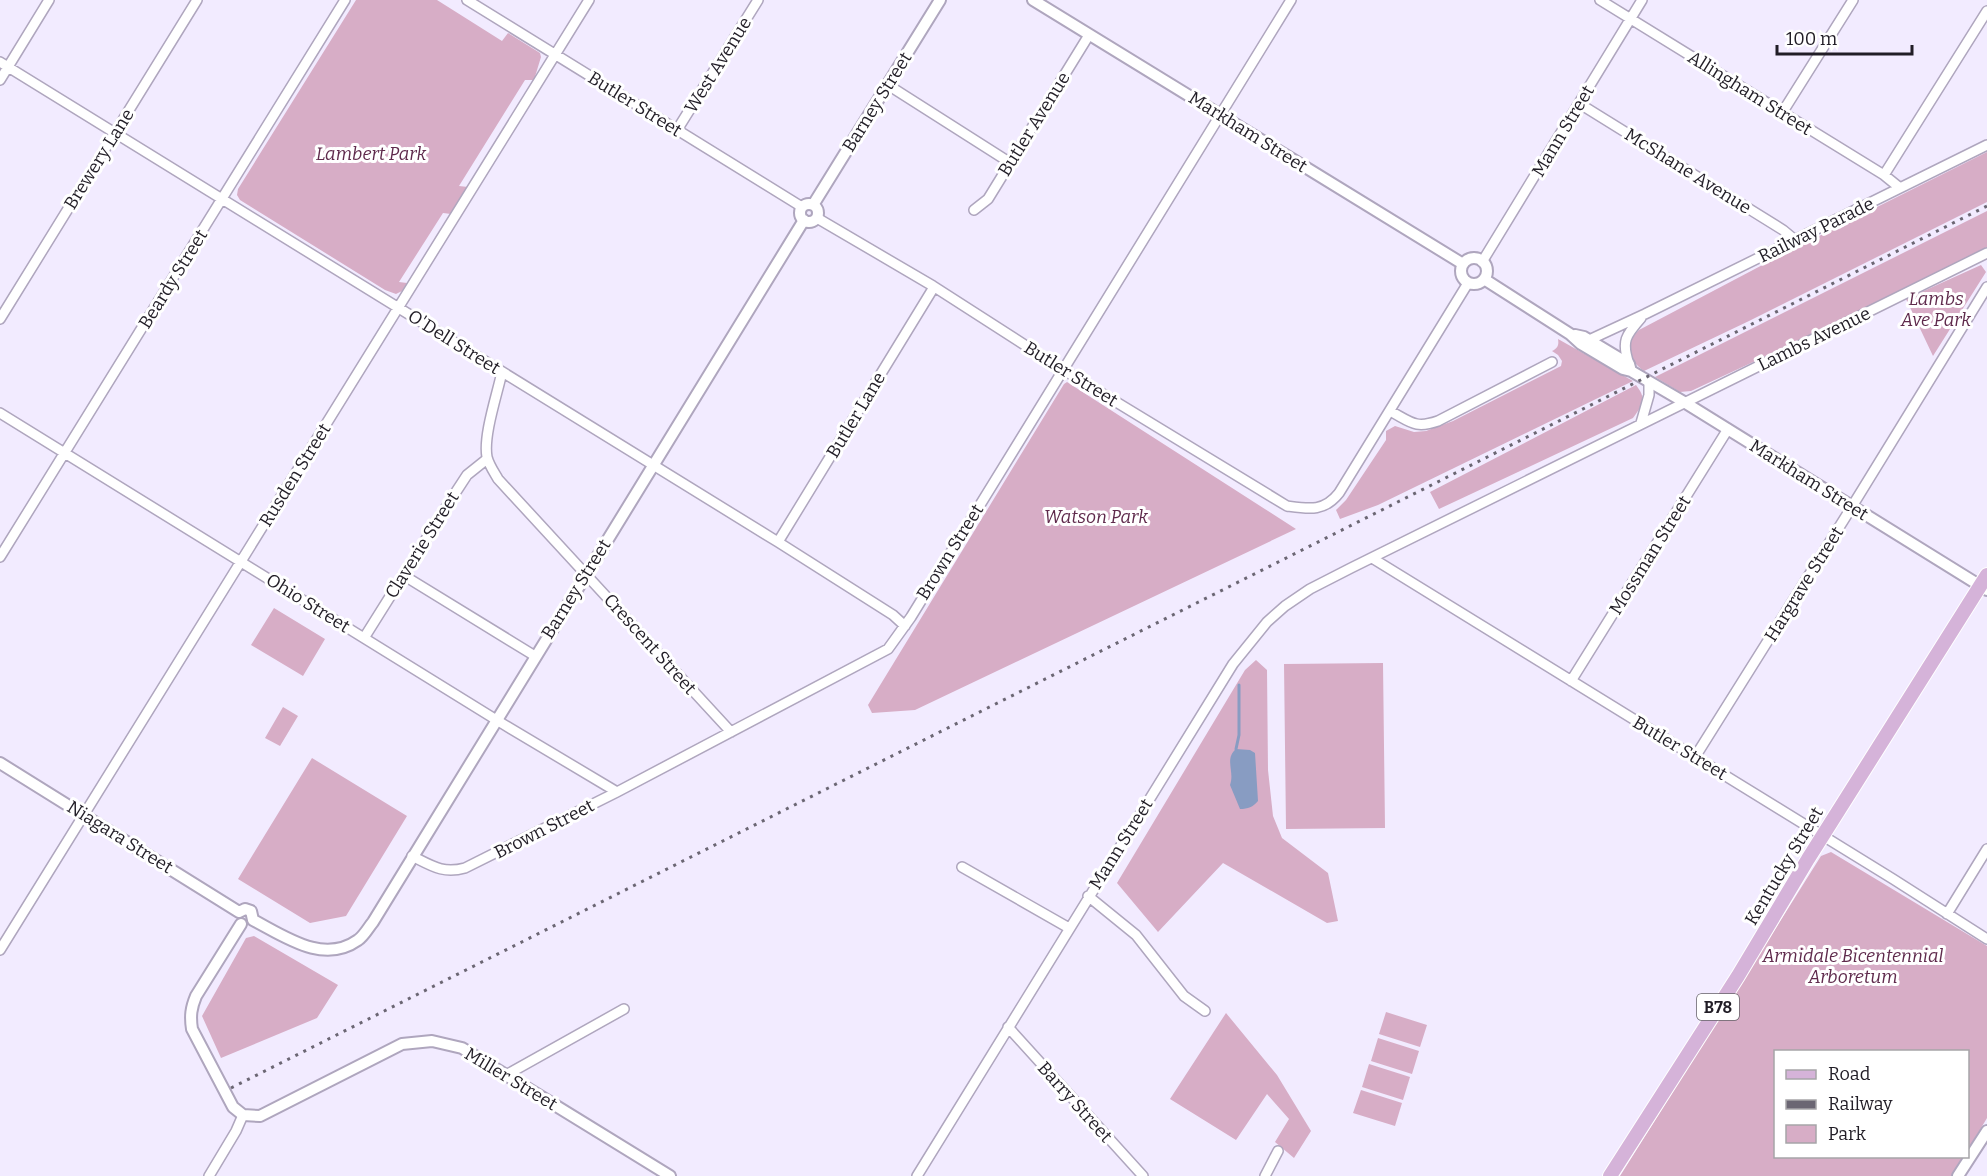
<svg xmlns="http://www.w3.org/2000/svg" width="1987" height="1176" viewBox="0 0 1987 1176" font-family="Bitter,serif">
<rect width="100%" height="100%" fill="#f2ebff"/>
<path fill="#d7adc6" d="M356,0H437L502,41L508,33L540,53L541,57L534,80H525L459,186L468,187L451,214L443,213L399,282L407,283L402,291L396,294L385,290L240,200L237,195L238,189Z
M1987,152V202L1749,321L1644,371C1627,358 1624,346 1639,330L1789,251Z
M1987,211V247L1811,335L1691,391L1680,392L1655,377Z
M1981,265L1986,272L1933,356L1906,299Z
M1558,339L1633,381L1378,505L1340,519L1336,510L1346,500L1386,440V431L1395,426L1414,432L1426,431L1453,421L1561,366L1562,361L1558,355L1552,351C1558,348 1559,345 1558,339Z
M1067,382L1296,529L915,710L872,713L868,705L1064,384Z
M1636,385C1647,399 1643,404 1633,418L1439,509L1430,492Z
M274,608L325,639L303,676L251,645Z
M1256,660L1267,670L1268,770L1273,816L1282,838L1328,873L1338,921L1327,923L1223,863L1158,932L1117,883L1245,670Z
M1383,663L1385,828L1286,829L1284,664Z
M283,707L298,716L280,746L265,738Z
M312,758L407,816L346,916L310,923L238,879Z
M1831,852L1987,946V1118L1968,1150V1052H1776V1156L1963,1157L1951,1176H1620L1821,856Z
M254,936L338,985L317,1018L221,1058L202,1016L246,938Z
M1386,1012L1427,1025L1420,1047L1379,1034Z
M1226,1013L1277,1075L1311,1131L1294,1158L1275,1142L1289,1119L1267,1094L1236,1140L1170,1099Z
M1378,1038L1419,1051L1412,1074L1371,1061Z
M1369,1064L1410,1077L1403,1100L1362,1087Z
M1361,1090L1402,1103L1395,1126L1353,1113Z"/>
<path fill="#889cc2" d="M1236,749L1250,750L1255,753L1258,801C1253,807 1248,809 1240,809L1230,785C1235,772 1224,759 1236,749Z"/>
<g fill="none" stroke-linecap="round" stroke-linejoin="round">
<path stroke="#889cc2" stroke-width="3" d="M1236,749L1239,735V685"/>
<g stroke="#afa6be" stroke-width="12">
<path id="minor" d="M467,0L802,207
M1600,0L1884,175L1900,188
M0,62L778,542L893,615L905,626
M0,80L49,0
M888,85L1009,162
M1580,104L1783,230L1795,240
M1782,113L1853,0
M677,130L758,0
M1884,175L1987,11
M974,210L988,199L1089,35
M817,218L933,286L1062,369L1287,506C1309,509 1324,512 1339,493L1468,283
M1482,262L1642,0
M0,319L197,0
M1589,340L1645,314L1987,145
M1629,364C1621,341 1626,335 1641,318
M502,372C497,395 483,436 487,457C489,465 494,472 498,479L731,732
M1390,411C1411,422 1415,429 1438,421L1552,362
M0,413L503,724L617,792
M1641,423L1649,395V382
M778,542L934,287
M0,557L345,0
M1372,558L1893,879L1987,939
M403,575L535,656
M364,638L450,501L467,475L487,459
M1571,681L1728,429
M1695,757L1848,513L1987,287
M412,856C432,866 443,874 465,868L617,792L888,649L911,617L1291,0
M962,867L1069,928
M1088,896L1136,935L1184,996L1205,1011
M1947,914L1987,849
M0,950L589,0
M1008,1027L1143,1176
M506,1075L624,1009
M209,1176L236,1131L243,1115
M917,1176L1233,664L1267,622L1285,606L1310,589L1351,568L1987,253
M1265,1176L1278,1151"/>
</g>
<g stroke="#afa6be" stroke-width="14">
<path id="tertiary" d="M1033,0L1463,264
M800 213a9 9 0 1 1 18 0a9 9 0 1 1-18 0Z
M813,205L940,0
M1461 271a13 13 0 1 1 26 0a13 13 0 1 1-26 0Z
M1484,279L1570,334L1581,344L1623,369L1631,371L1684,402L1987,590
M1575,335L1584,337L1629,364L1631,371
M0,763L239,912
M239,912L245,909L251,911L253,920
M253,920C284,936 323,965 358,940C364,936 368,928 373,922L804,220
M241,924L196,996C191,1008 190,1016 192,1029L233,1107L243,1115L260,1116L402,1044L432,1041L462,1048L670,1176
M1958,1176L1987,1131"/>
</g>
<g stroke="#fff" stroke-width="16">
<path id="primary" d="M1610,1176L1738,976L1808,859L1987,575"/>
</g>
<use href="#minor" stroke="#fff" stroke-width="9"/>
<use href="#tertiary" stroke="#fff" stroke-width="10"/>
<use href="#primary" stroke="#d5b3d9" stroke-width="14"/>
<path stroke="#6b6673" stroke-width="3" stroke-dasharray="3 6" stroke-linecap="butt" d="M231,1088L1987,206"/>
</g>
<g text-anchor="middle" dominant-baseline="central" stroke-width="6" stroke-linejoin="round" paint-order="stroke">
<rect fill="#fff" stroke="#646167" stroke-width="1.5" x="1697" y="994" width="42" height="26" rx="4.5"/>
<g font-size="16" font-weight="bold" fill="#211d26">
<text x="1718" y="1007">B78</text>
</g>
<g font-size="18" fill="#211d26" stroke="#fff">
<text transform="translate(718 65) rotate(-58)">West Avenue</text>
<text transform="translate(1750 93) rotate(32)">Allingham Street</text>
<text transform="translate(877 102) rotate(-58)">Barney Street</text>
<text transform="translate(635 104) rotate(32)">Butler Street</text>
<text transform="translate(1034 124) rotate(-58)">Butler Avenue</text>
<text transform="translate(1563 131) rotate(-59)">Mann Street</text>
<text transform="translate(1248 132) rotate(32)">Markham Street</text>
<text transform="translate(99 159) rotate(-58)">Brewery Lane</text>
<text transform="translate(1688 171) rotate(32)">McShane Avenue</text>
<text transform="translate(1816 230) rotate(-26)">Railway Parade</text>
<text transform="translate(173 279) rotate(-58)">Beardy Street</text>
<text transform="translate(1814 339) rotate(-26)">Lambs Avenue</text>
<text transform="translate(454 342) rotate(32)">O'Dell Street</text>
<text transform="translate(1071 374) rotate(32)">Butler Street</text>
<text transform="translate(856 415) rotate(-59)">Butler Lane</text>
<text transform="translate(295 475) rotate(-58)">Rusden Street</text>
<text transform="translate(1809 480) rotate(32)">Markham Street</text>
<text transform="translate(422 545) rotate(-58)">Claverie Street</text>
<text transform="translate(950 552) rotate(-58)">Brown Street</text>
<text transform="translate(1650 555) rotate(-58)">Mossman Street</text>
<text transform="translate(1804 584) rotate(-58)">Hargrave Street</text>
<text transform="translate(576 589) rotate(-58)">Barney Street</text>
<text transform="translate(308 603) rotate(32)">Ohio Street</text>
<text transform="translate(650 644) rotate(48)">Crescent Street</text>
<text transform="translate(1680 748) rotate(31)">Butler Street</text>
<text transform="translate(544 829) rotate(-27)">Brown Street</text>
<text transform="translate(120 837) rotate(32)">Niagara Street</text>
<text transform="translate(1121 844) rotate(-58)">Mann Street</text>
<text transform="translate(1784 866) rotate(-59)">Kentucky Street</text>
<text transform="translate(511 1079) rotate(31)">Miller Street</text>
<text transform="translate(1075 1102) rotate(48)">Barry Street</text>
</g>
<g font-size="18" font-style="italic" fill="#5f2a4c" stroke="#fff">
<text x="371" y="154">Lambert Park</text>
<text x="1936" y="299">Lambs<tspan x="1936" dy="21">Ave Park</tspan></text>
<text x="1096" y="517">Watson Park</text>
<text x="1853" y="956">Armidale Bicentennial<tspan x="1853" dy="21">Arboretum</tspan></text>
</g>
</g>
<rect x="1774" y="1050" width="195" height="108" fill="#ffffff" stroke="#a6a5a8" stroke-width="1.5"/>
<rect x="1786" y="1070" width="30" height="9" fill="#d5b3d9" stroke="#a6a5a8" stroke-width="1.5"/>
<text x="1828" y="1080" font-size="18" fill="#211d26">Road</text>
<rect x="1786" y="1100" width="30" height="9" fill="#6b6673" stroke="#a6a5a8" stroke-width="1.5"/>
<text x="1828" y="1110" font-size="18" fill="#211d26">Railway</text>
<rect x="1786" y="1125" width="30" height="18" fill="#d7adc6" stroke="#a6a5a8" stroke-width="1.5"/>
<text x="1828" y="1140" font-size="18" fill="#211d26">Park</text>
<path d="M1777 45v9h135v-9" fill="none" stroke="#211d26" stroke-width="3"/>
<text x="1786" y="45" font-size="18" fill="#211d26" stroke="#ffffff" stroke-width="4.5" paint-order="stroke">100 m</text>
</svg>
